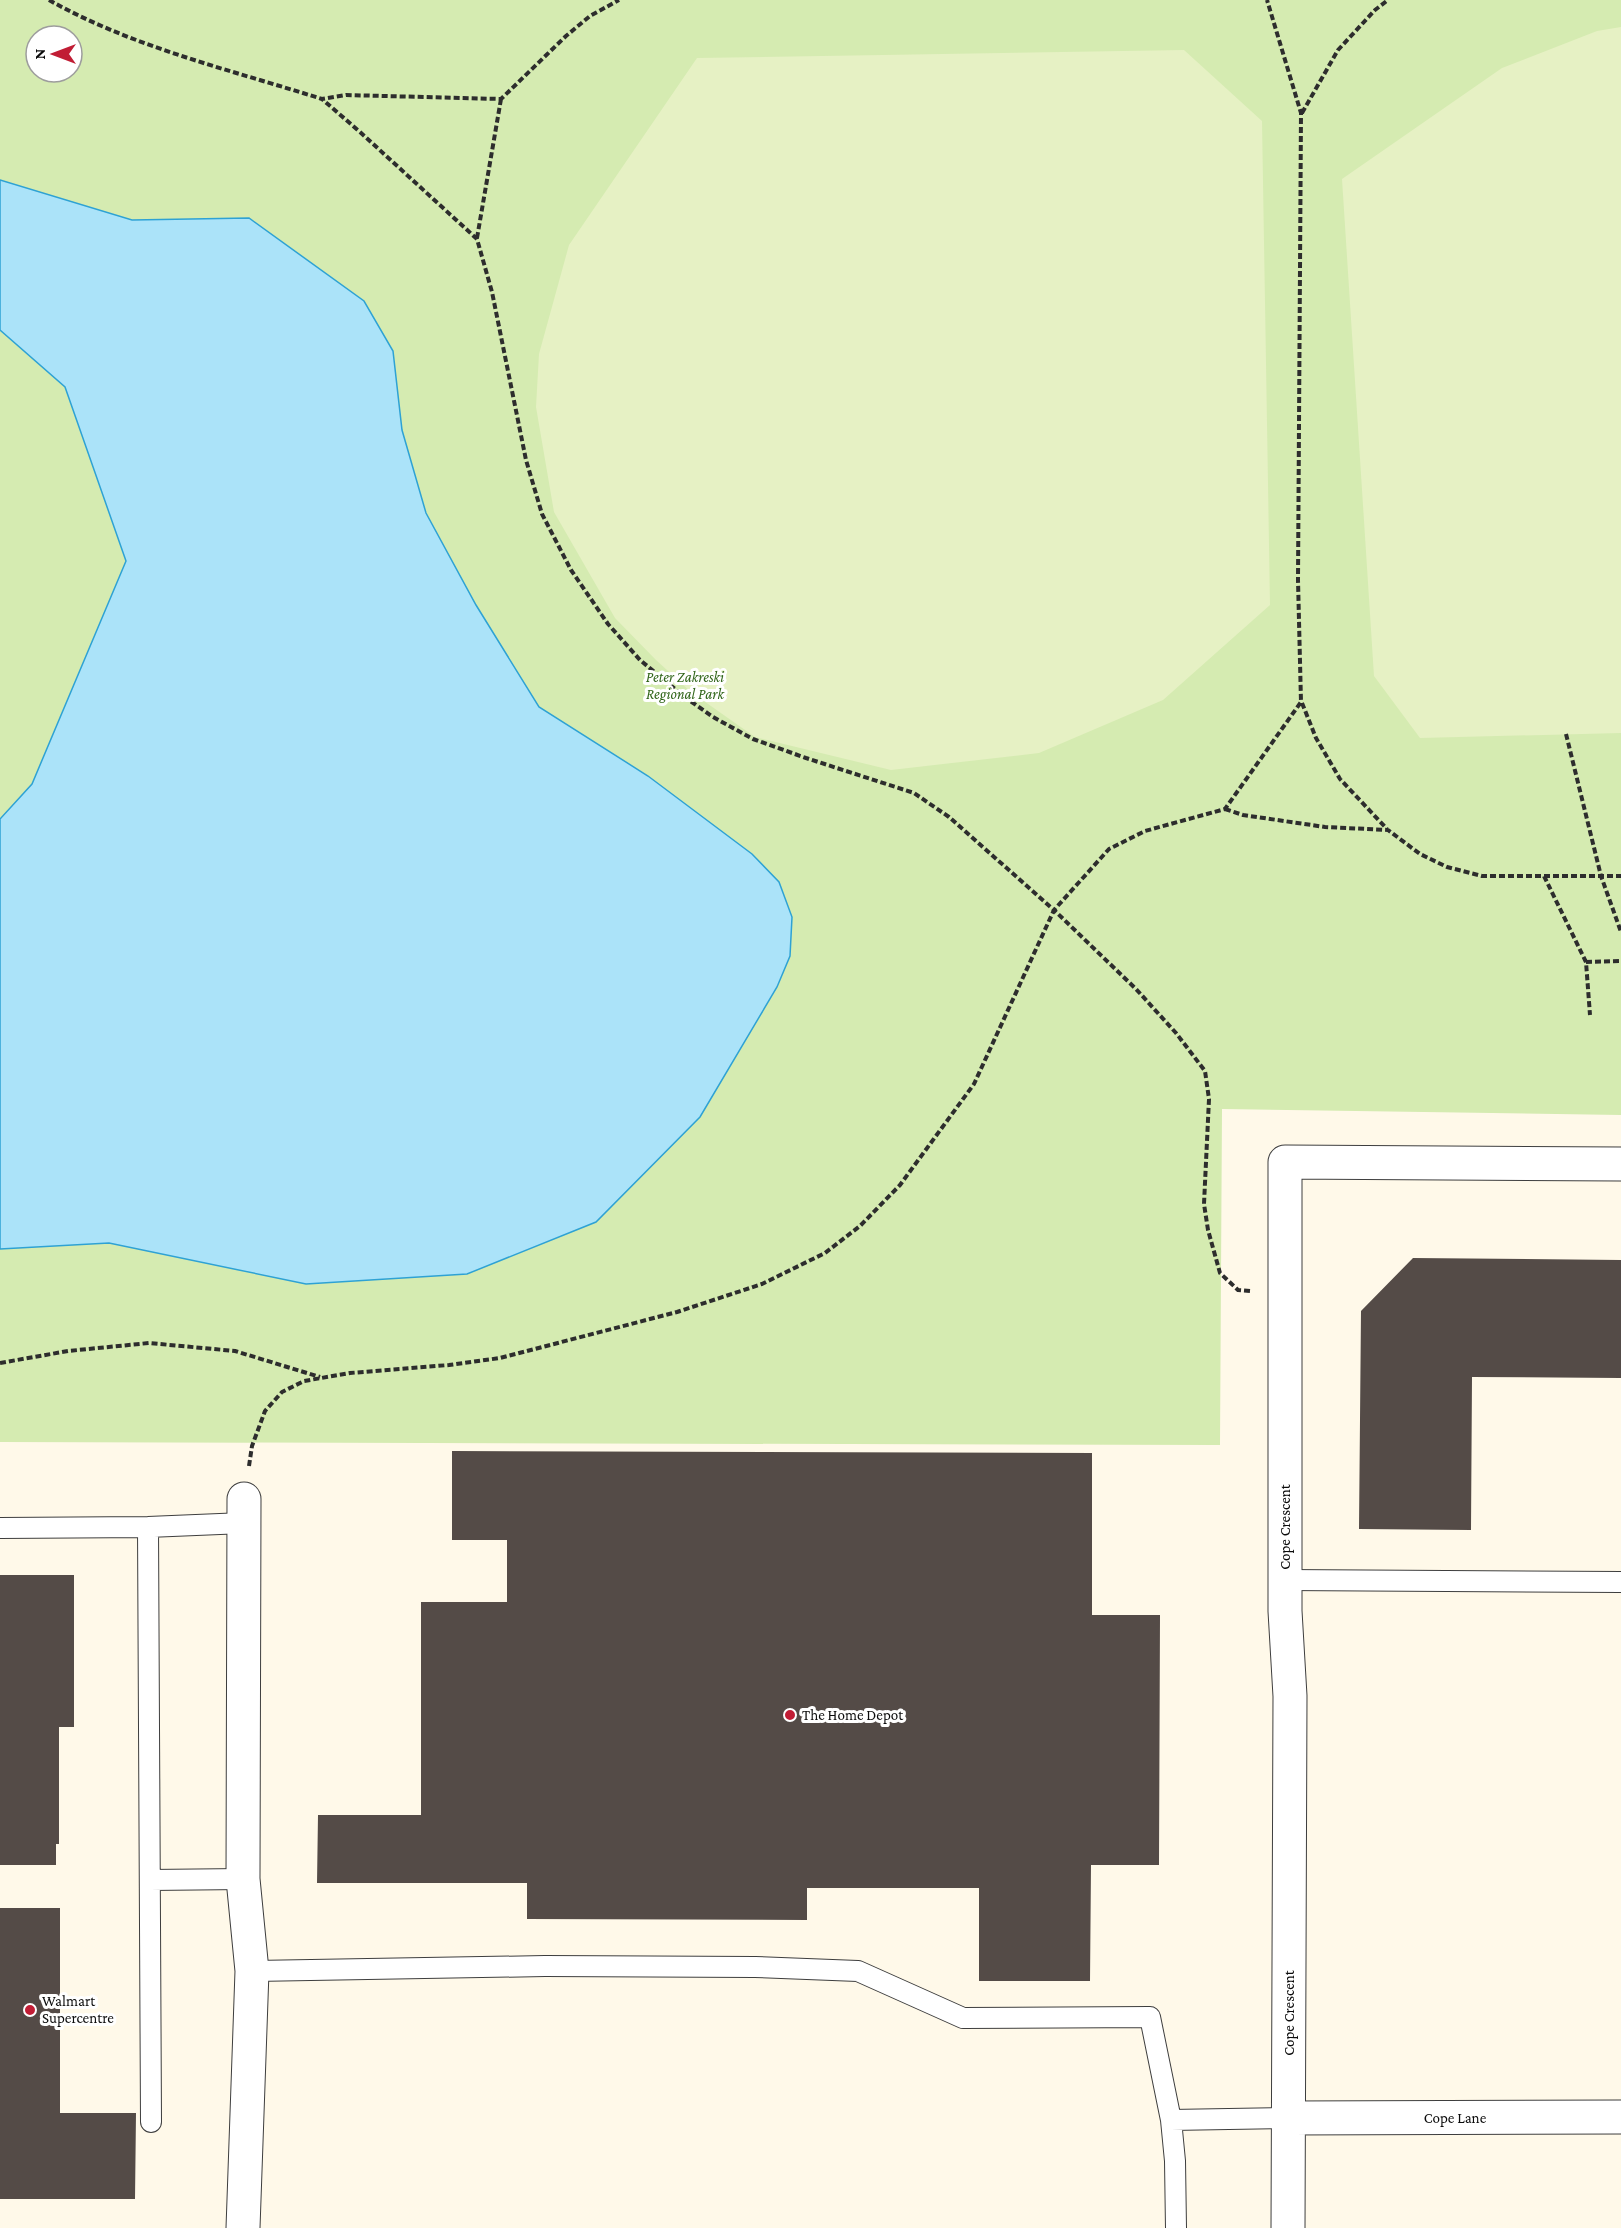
<svg xmlns="http://www.w3.org/2000/svg" width="1621" height="2228" viewBox="0 0 1621 2228" font-family="'Crimson Pro',serif">
<rect width="100%" height="100%" fill="#fff9e9"/>
<path fill="#d5ebb1" fill-rule="evenodd" d="M0,0H1621V1115L1222,1109L1220,1445L0,1442ZM36,36H72V72H36Z"/>
<path fill="#e6f1c4" d="M1621,27V733L1420,738L1374,676L1342,179L1502,68L1597,31Z
M1184,50L1262,121L1270,605L1163,700L1039,753L891,770L755,737L691,692L656,660L615,618L554,512L536,407L539,354L569,245L697,58Z"/>
<path fill="#abe3f9" stroke="#2ea2d4" stroke-width="1.5" d="M0,180L132,220L249,218L364,301L393,351L402,430L426,513L476,605L539,707L648,776L752,854L779,882L792,917L790,956L777,987L700,1117L596,1222L467,1274L306,1284L109,1243L0,1249V819L32,784L126,561L65,387L0,330Z"/>
<path fill="#544b47" d="M1413,1258L1621,1260V1378L1472,1377L1471,1530L1359,1529L1361,1311Z
M452,1451L1092,1453V1615H1160L1159,1865H1091L1090,1981H979V1888H807V1920L527,1919V1883H317L318,1815H421V1602H507V1540H452Z
M0,1575H74V1727H59V1844H56V1865H0Z
M0,1908H60V2113H136L135,2199H0Z"/>
<g fill="none" stroke-linecap="round" stroke-linejoin="round">
<g stroke="#3e3e3e" stroke-width="22">
<path id="lane" d="M148,1527L151,2122
M0,1528L148,1527L244,1523
M1285,1580L1621,1582
M150,1880L243,1879
M252,1971L545,1966L755,1967L858,1971L963,2018L1150,2017L1171,2120L1175,2161L1176,2228
M1171,2120L1288,2118"/>
</g>
<g stroke="#3e3e3e" stroke-width="35">
<path id="street" d="M1288,2118L1621,2117
M243,2228L252,1971L243,1879L244,1499
M1288,2228L1290,1696L1285,1611V1162L1621,1164"/>
</g>
<path stroke="#2d2d2d" stroke-width="4" stroke-dasharray="6 3" stroke-linecap="butt" d="M49,0C132,47 231,70 322,99L346,95L501,99L566,36L590,16L619,0
M1302,113L1338,50L1375,10L1388,0
M477,238L501,99
M1302,703L1316,738L1340,779L1387,829
M1566,734L1601,876L1621,932
M1225,809L1243,815L1325,827L1388,830L1420,854L1447,867L1482,876H1621
M1544,876L1586,962L1590,1015
M1586,962L1621,961
M1250,1291L1238,1290L1220,1273L1208,1230L1204,1204L1209,1099L1205,1071L1176,1033L1136,989L1054,910L1109,849L1145,831L1225,809L1301,702L1298,580L1301,113L1267,0
M0,1363L68,1351L149,1343L235,1351L320,1377
M249,1466L252,1446L265,1411L282,1392L304,1381L350,1373L449,1365L500,1358L677,1312L762,1284L825,1253L860,1226L900,1185L974,1084L1054,910L949,817L914,793L806,758L753,739L713,717L686,698L640,660L608,624L571,570L542,514L526,460L492,292L477,239L360,132L322,99"/>
<use href="#lane" stroke="#fff" stroke-width="20"/>
<use href="#street" stroke="#fff" stroke-width="33"/>
</g>
<g fill="#c11d35" stroke="#fff" stroke-width="2">
<circle cx="790" cy="1715" r="6"/>
<circle cx="30" cy="2010" r="6"/>
</g>
<g text-anchor="middle" dominant-baseline="central" stroke-width="6" stroke-linejoin="round" paint-order="stroke">
<g font-size="15" font-style="italic" fill="#306519" stroke="#fff">
<text x="685" y="677">Peter Zakreski<tspan x="685" dy="17">Regional Park</tspan></text>
</g>
<g font-size="15" fill="#0b0b0b" stroke="#fff">
<text transform="translate(1285 1527) rotate(-90)">Cope Crescent</text>
<text transform="translate(1289 2013) rotate(-90)">Cope Crescent</text>
<text x="1455" y="2118">Cope Lane</text>
</g>
<g font-size="15" fill="#0b0b0b" stroke="#fff" text-anchor="start">
<text x="802" y="1715">The Home Depot</text>
<text x="42" y="2001">Walmart<tspan x="42" dy="17">Supercentre</tspan></text>
</g>
</g>
<g transform="translate(54 54) rotate(270)"><circle r="28" fill="#ffffff" stroke="#9d9d9d" stroke-width="1.5"/>
<path d="M0-4.5L10 22L0 15L-10 22Z" fill="#c11d35"/>
<text y="-9" font-size="16" font-weight="bold" text-anchor="middle" fill="#0b0b0b">N</text>
</g>
</svg>
